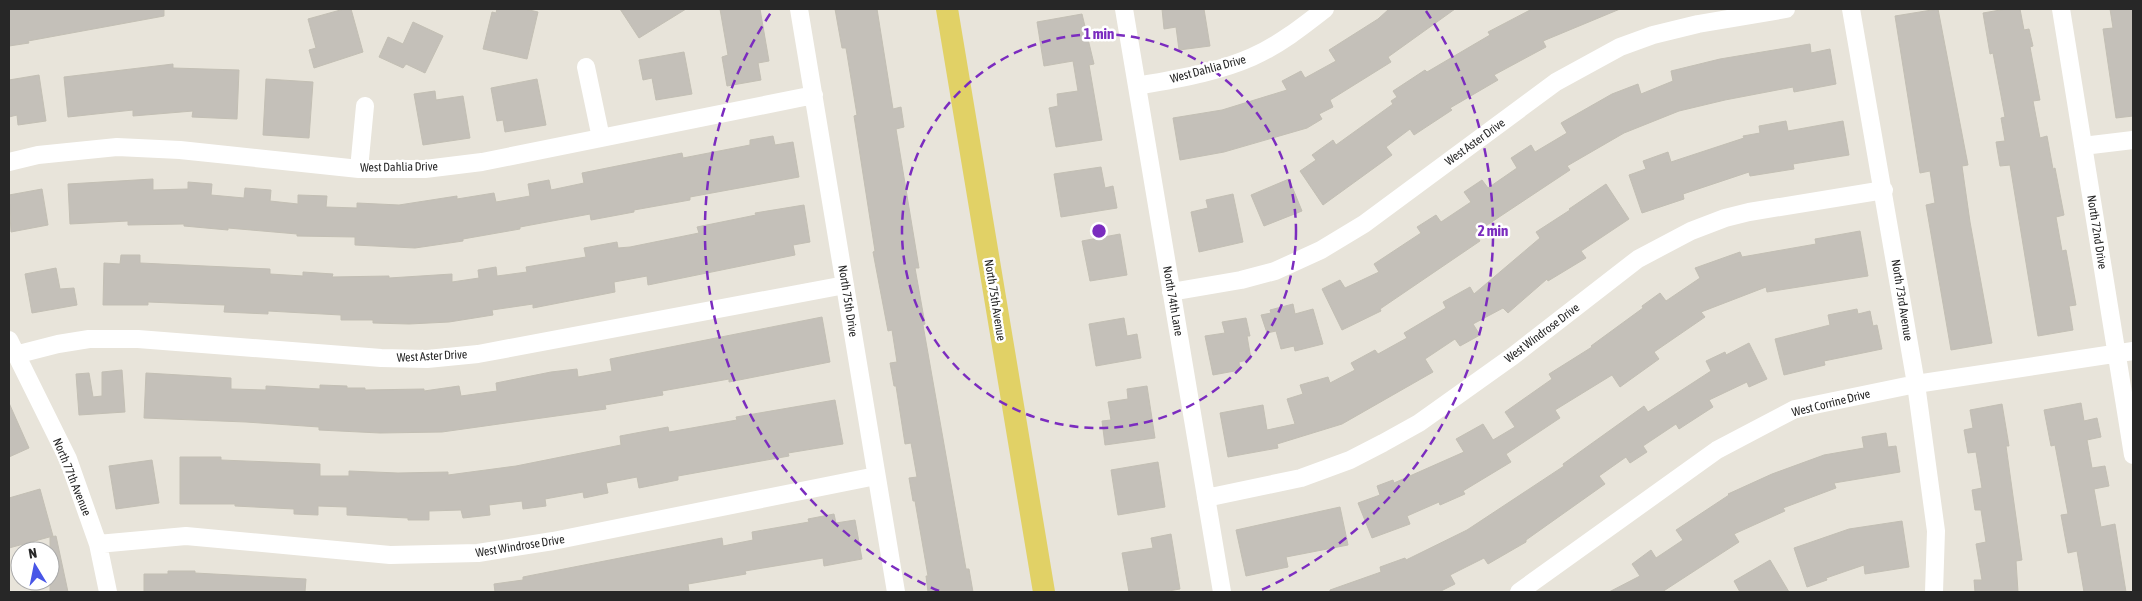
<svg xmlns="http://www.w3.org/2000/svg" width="2142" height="601" viewBox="0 0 2142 601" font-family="'Asap Condensed',sans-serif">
<rect width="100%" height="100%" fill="#e8e4da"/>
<path fill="#c4c0b9" stroke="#c3bfb4" d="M9,9H164V16L28,41L29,43L9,46Z
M344,9H351L363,52L314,68L309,50L316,48L308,19Z
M497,9H525L538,12L527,59L483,49L492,12L496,13Z
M620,9H686L639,38Z
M720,9H760L769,61L758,63L761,80L727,86L722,57L728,55Z
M835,9H877L893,109L901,107L904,127L896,129L919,268H915L925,324L923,325L966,569H969L973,592H928L926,576H928L915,501H913L909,478L917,477L911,443L905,444L896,386H894L890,363L897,362L892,330L888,331L873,252L875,251L854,116L857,115L846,48H842Z
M1162,9H1204L1210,46L1179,50L1176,27L1164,29Z
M1389,9H1455L1388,57L1391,62L1330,100L1333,107L1319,114L1322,119L1307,128L1224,152L1180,160L1173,118L1222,110L1287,90L1282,81L1301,71L1305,78L1336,61L1329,50L1378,19Z
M1532,9H1620L1543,41L1546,47L1494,75L1498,80L1450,108L1452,110L1414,135L1410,129L1386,147L1392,155L1323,205L1300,171L1316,160L1312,155L1333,140L1336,145L1393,104L1391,101L1397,97L1393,91L1425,70L1427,72L1490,35L1488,32Z
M1938,9L1968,165L1962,166L1970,222L1992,343L1951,350L1926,205L1935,203L1930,171L1920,173L1895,16Z
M2006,9H2020L2024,30L2029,29L2033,46L2030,47L2040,100L2033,101L2040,138L2047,136L2053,169L2055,168L2064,215L2056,217L2062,251L2066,250L2076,305L2069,306L2073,330L2038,336L2010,165L2000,166L1996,142L2005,141L2001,118L2005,117L1993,53L1990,54L1983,13Z
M2110,9H2133V116L2116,118L2103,29L2113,28Z
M1082,14L1094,64L1089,65L1102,140L1056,147L1049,108L1058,106L1057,94L1078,91L1073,61L1044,66L1037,22Z
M413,22L443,36L425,73L406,64L403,68L379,57L388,37L403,44Z
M1810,44L1811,53L1830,49L1836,84L1794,92L1793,87L1725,100L1679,111L1624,133L1567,166L1570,170L1475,233L1480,241L1380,309L1381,311L1342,330L1322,289L1340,280L1345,288L1379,272L1374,264L1421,233L1417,227L1436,215L1441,222L1471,202L1464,192L1482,180L1488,188L1517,168L1511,158L1531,145L1535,152L1567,133L1561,123L1612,94L1638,84L1641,94L1673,81L1671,71L1720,59Z
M684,52L692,94L656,100L652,78L643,80L639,60Z
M173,64V68L239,70L237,119L192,117L193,111L133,116V110L68,117L64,77Z
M39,75L46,121L18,125L17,115L9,117V80Z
M266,79L313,82L309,138L263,135Z
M537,79L546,125L505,132L503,120L497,121L491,88Z
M435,91L436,100L463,96L470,138L423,145L414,94Z
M1786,121L1788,131L1843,121L1849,155L1793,164L1794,169L1750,176L1749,172L1683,194L1684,199L1642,213L1629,175L1646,169L1643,161L1668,152L1671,162L1744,138L1743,136L1760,133L1759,126Z
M773,136L775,145L793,142L799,177L690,197V200L634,210V212L591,220L590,214L520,227V229L463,239V241L415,248L355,245V237L297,236V234L228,228V230L184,226V224L128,225V221L70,224L68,184L153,179V190L188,189V182L212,184L211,195L244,198L245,188L271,190L270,201L298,204V195L327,196L326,207L357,208V203L399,205L457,196V199L494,193L496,202L530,196L528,184L549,180L551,190L584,183L582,173L682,153L683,158L750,145V140Z
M1101,167L1105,188L1113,186L1117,208L1061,217L1054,174Z
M1289,179L1302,211L1264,226L1251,195Z
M1606,184L1629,219L1581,251L1586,258L1548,281L1547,279L1508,313L1503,308L1473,324L1480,335L1460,346L1455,339L1425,359L1433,372L1342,424L1277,444L1278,448L1228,457L1220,413L1263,405L1267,430L1295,424L1287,399L1303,394L1300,385L1328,377L1330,383L1355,370L1351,363L1375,350L1378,354L1407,338L1404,333L1446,308L1443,302L1470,287L1474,294L1540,238L1536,232L1570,210L1569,209Z
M42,189L48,225L11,232L9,195Z
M1233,194L1243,242L1199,252L1191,212L1208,208L1206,200Z
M804,205L810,242L793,245L795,255L648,285L647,276L614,282L615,292L533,308V304L492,310L493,315L449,322L409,324L373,323V320H341V315L268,311V314L224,312L225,305L148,302V305H103L104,263L120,264L121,255H140V263L270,269V274L303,276V272L333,274L332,277L389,276V278L452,274V282L479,278L478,270L496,267L497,276L527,272L526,267L586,257L584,248L617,242L618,248L630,247L699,233L697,227L756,215L755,213Z
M1860,231L1868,276L1767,292L1766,287L1701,312L1705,317L1654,352L1659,359L1620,387L1612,375L1555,410L1560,418L1506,454L1511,462L1463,491L1465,494L1440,505L1439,502L1407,516L1410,524L1372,538L1358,503L1380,495L1377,486L1393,480L1394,483L1464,452L1456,439L1483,424L1493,440L1515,427L1505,412L1552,379L1549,374L1592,347L1591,346L1643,308L1642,306L1660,293L1666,301L1700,278L1695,268L1740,252L1742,257L1816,244L1815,239Z
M1120,234L1127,275L1090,281L1082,241Z
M56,268L60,289L74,288L77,305L32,313L25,274Z
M1293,304L1295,314L1313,309L1323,344L1295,351L1294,346L1281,349L1276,331L1267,333L1261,315L1271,313L1270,310Z
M1857,309L1858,314L1870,311L1873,326L1877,325L1882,349L1824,361L1825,365L1784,375L1775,339L1830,325L1828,315Z
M822,317L830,362L729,382V379L662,391L663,395L605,405L606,409L442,432L380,433L319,430V427L246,422L144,418L146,373L231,378V389L266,390V386L320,389V385L347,386V388H365V390L424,389V391L459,386L461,396L497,391L496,383L551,372L577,369L578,377L612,371L610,359Z
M1124,318L1127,336L1137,334L1141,358L1096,366L1089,324Z
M1246,318L1250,336H1247L1251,359L1239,362L1240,370L1213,375L1205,336L1225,333L1222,322Z
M1749,343L1767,379L1749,387L1747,382L1709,400L1713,407L1679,429L1676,424L1643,446L1647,452L1630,463L1626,457L1599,476L1605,484L1526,540V542L1488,564L1484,558L1450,575L1455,584L1439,592H1330V590L1381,572L1380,567L1405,558L1406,560L1467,530L1564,466L1563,464L1644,406L1648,412L1711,371L1706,361L1725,352L1726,355Z
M122,370L125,412L79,415L76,374L89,373L93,397L102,396V372Z
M1147,386L1155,438L1105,445L1102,421L1111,420L1108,402L1128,399L1127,389Z
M835,400L843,444L788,453L789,456L678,476V480L639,488L637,477L606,483L608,493L584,498L583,492L545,499L546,506L523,509L522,501L489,505L490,515L463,518L461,510L429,511V520H408V518L347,515V507L318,506V515L294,514V509L235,506V504H180V457H221V460L320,464V476H349V471L398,473L448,472V475L516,466L621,445L620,436L668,427L669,432L737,420L736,417Z
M9,403L29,448L9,457Z
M2081,403L2084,421L2097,418L2101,437L2087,440L2092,468L2105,466L2109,486L2094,489L2101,527L2115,524L2126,592H2084L2077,551L2068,553L2061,515L2068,514L2055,445L2051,446L2044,410Z
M2002,404L2009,446H2006L2022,560L2016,561L2018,592H1975L1974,580H1982L1976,544L1986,542L1981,510H1975L1972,490L1982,488L1976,452L1968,453L1964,430L1973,428L1970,410Z
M1886,433L1888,447L1896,446L1900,472L1834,483L1836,488L1783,508L1785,511L1734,534L1739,542L1662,592H1609L1640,576L1632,564L1651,550L1656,558L1683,540L1676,530L1729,495L1728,494L1772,474L1824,455L1864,448L1862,437Z
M152,460L159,503L116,509L109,466Z
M1158,462L1165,507L1118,515L1111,470Z
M40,489L53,536L9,548V498Z
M1340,507L1348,545L1286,557L1288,567L1246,576L1236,530Z
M834,514L836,523L855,520L862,559L824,566L823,558L745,571L746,574L688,584L689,592H495L494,584L523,580V577L722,538L723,546L753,540L752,532L809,522L808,519Z
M1902,521L1909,567L1865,574L1864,565L1826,578L1827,580L1807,587L1794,548L1849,529Z
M1171,534L1180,589L1163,592H1129L1122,553L1153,548L1151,538Z
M56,536L68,592H50V537Z
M1770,560L1789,592H1740L1734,581Z
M168,571H195V573L306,579L305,592H144V574H168Z"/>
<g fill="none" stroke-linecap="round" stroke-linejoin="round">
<path stroke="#fff" stroke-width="18" d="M799,9L896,592
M1124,9L1222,592
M1851,9L1916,384L1936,531L1934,592
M2061,9L2133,455
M586,67L601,138
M1137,86C1175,79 1216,73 1252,57C1279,45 1302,27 1325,9
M2083,146L2133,140
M9,162L38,155L117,147L180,150L359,169H425L482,162L814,95
M359,169L365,106
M1171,292L1241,280L1275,271L1321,250L1364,224L1556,82L1620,47L1653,35L1698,24L1786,9
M9,340L68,459L98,544L108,592
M15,355L58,344L89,339H138L381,358L427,359L478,354L845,285
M1206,498L1301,478L1350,460L1383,443L1419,423L1513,356L1638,259L1691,231L1725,218L1749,212L1884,190
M98,544L186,536L390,555L478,553L553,541L876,476
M1519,592L1717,450L1795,409L1916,384L2133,351"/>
<path stroke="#e1d166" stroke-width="22" d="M947,9L1044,592"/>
</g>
<g fill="none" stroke="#7b2cbf" stroke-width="2.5" stroke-dasharray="9 6">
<circle cx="1099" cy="231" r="197"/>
<path d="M939 591A394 394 0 0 1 772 11M1426 11A394 394 0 0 1 1259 591"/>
</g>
<g text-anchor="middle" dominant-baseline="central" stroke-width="5" stroke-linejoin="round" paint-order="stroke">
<g font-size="12" fill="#272727" stroke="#fff">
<text transform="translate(1208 69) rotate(-15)">West Dahlia Drive</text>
<text transform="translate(1475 142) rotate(-36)">West Aster Drive</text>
<text transform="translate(399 167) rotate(-1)">West Dahlia Drive</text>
<text transform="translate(2097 232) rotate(81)">North 72nd Drive</text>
<text transform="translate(995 300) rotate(81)">North 75th Avenue</text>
<text transform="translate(1902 300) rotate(81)">North 73rd Avenue</text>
<text transform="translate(848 301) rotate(81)">North 75th Drive</text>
<text transform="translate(1173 301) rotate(80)">North 74th Lane</text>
<text transform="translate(1542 333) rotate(-37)">West Windrose Drive</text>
<text transform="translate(432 356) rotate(-3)">West Aster Drive</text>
<text transform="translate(1831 403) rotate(-14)">West Corrine Drive</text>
<text transform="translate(72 477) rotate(68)">North 77th Avenue</text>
<text transform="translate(520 546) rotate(-9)">West Windrose Drive</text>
</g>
</g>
<circle cx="1099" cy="231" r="8" fill="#7b2cbf" stroke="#fff" stroke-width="2.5"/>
<g font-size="15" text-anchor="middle" font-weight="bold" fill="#7b2cbf" stroke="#fff" stroke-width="5" stroke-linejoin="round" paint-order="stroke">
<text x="1099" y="39">1 min</text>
<text x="1493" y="236">2 min</text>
</g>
<rect width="2142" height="601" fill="none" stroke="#272727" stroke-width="20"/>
<g transform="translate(35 566) rotate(350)"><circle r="24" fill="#ffffff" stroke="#a9a9a9"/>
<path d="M0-4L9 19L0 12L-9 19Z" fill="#4856e7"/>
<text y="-8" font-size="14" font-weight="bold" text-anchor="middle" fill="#272727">N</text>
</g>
</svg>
